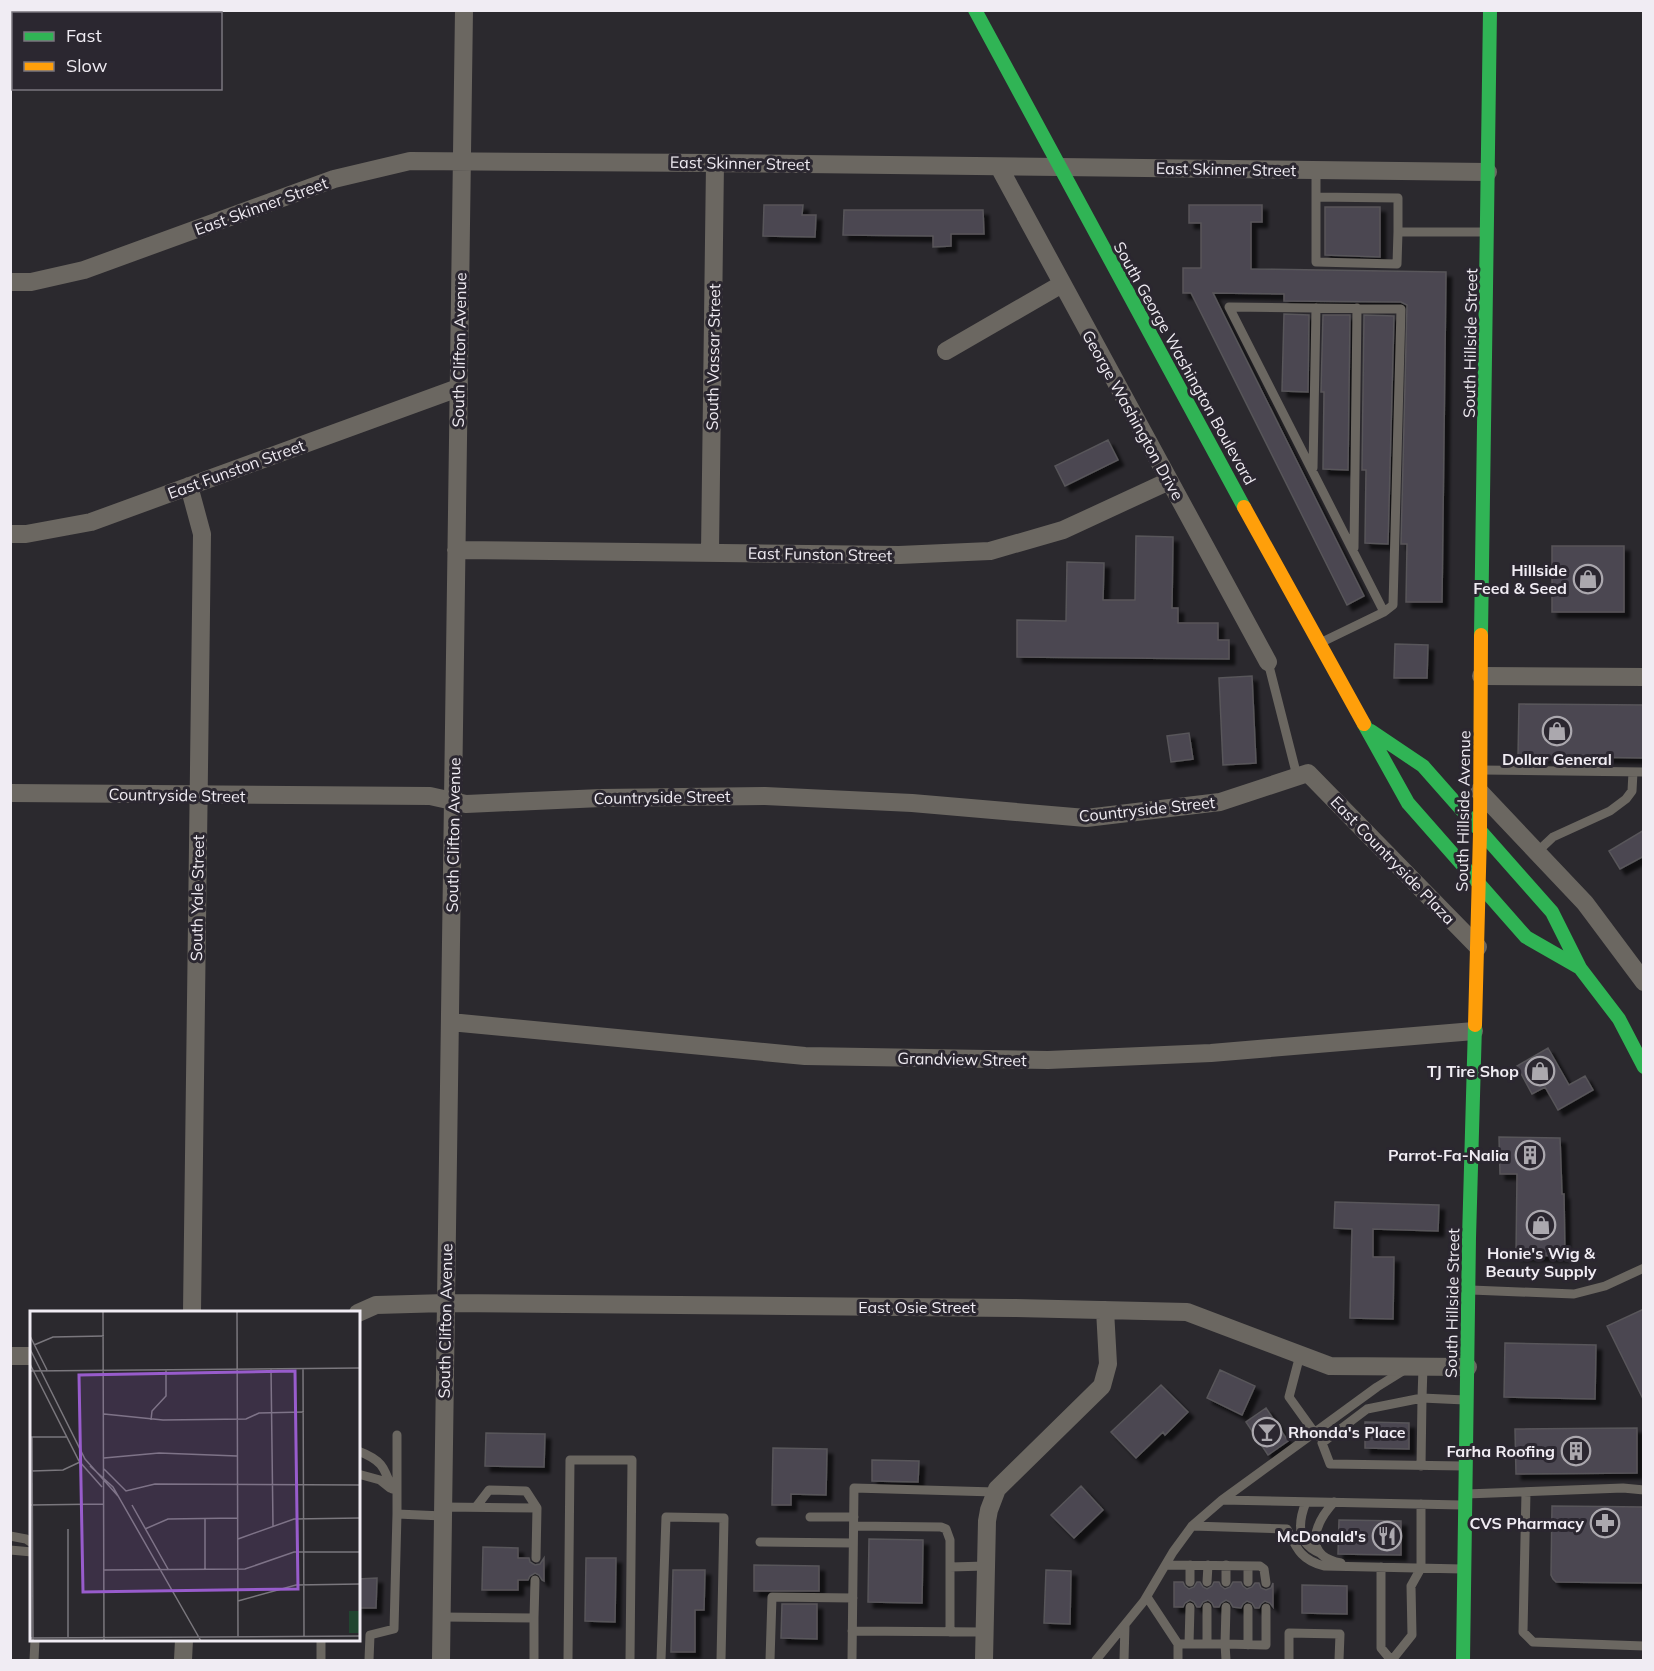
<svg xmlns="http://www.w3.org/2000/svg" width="1654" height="1671" viewBox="0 0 1654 1671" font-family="Mulish,sans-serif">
<defs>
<filter id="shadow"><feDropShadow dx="5.5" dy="5.5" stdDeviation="1.5" flood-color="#0009"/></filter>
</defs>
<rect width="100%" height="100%" fill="#2b292e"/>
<path fill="#4b4651" stroke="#58565a" stroke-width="1.5" filter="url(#shadow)" d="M764,205H803L802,215H816L815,237L763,236Z
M1189,205H1262V222H1251V269L1446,272L1442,602H1406L1407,544H1401L1407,305L1401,302L1284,301V294L1213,293L1364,596L1347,605L1191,293H1183V268H1201V223H1189Z
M1325,207H1380V257L1325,255Z
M844,210H983L984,234H951V246L933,247V236L843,235Z
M1284,314L1309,315L1308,392L1282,391Z
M1323,315H1350L1348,470L1323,469L1324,392H1321Z
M1364,315L1394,316L1388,544L1365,543L1366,470H1362Z
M1108,440L1118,460L1065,486L1055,466Z
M1136,536L1173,537L1172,608H1178V623H1218V640H1229V659L1017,657V620L1066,621L1067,562L1104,563L1103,600H1135Z
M1552,546H1624V612H1552Z
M1395,644L1428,645L1427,678H1394Z
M1252,676L1256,763L1223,765L1219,678Z
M1519,704L1644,705V758L1518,756Z
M1189,733L1193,759L1171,762L1167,736Z
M1644,830V856L1620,869L1609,851Z
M1548,1048L1569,1085L1585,1076L1593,1090L1558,1110L1545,1087L1532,1094L1517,1066Z
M1499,1137L1560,1138L1562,1194H1564L1565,1256L1516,1255L1517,1174H1500Z
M1335,1202L1439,1205L1438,1231L1373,1229V1257H1394L1393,1319L1350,1318L1352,1229L1334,1228Z
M1644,1309V1401L1607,1326Z
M1505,1343L1596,1345L1595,1399L1504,1397Z
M1220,1370L1255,1386L1242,1415L1207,1398Z
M1161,1385L1188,1412L1165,1435L1163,1432L1136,1458L1111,1432Z
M1266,1408L1288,1441L1268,1455L1246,1422Z
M1365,1422L1409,1423V1449L1365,1448Z
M1637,1428V1473L1516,1474L1515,1429Z
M486,1433L545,1434L544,1467L485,1466Z
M773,1448L827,1449L826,1495L791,1494V1505H772Z
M872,1460L919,1461L918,1482L872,1481Z
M1081,1486L1103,1510L1074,1538L1051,1515Z
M1552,1506L1644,1507V1583L1556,1582L1553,1579L1551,1575Z
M1339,1520L1401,1521V1555L1338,1554Z
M869,1539L923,1540L922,1603L868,1602Z
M483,1547L518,1548V1558H529L530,1562L535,1565L540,1564L544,1558V1581L542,1580L539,1575L535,1573L530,1576L528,1580H518V1590H482Z
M586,1558H616L615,1622L585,1621Z
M754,1565L819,1566V1591H754Z
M673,1570H705L704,1610H695V1652H671Z
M1046,1570L1071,1571L1070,1624L1044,1623Z
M377,1578L376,1608H358V1579Z
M1174,1582H1183L1185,1586L1189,1589L1194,1587L1197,1582H1200L1203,1587L1207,1589L1212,1586L1214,1582H1219L1221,1586L1225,1589L1230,1587L1233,1582H1241L1243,1586L1247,1589L1252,1587L1255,1583H1259L1261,1588L1266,1590L1271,1588L1273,1583V1607L1270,1603L1265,1601L1261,1604L1259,1608H1255L1252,1603L1247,1601L1243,1604L1241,1608L1233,1607L1230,1602L1226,1600L1221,1603L1219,1607H1214L1212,1603L1208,1600L1203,1602L1200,1607H1197L1194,1602L1190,1600L1185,1603L1183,1607H1174Z
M1302,1585L1347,1586V1614L1302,1613Z
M782,1604H817V1639L781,1638Z"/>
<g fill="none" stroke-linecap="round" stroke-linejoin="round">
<path stroke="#6b6761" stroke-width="9" d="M1316,170V262L1397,264L1398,232H1485
M1316,197L1398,198V232
M1313,468L1316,308
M1354,548L1357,308
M1320,643L1384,612L1393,605L1401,309L1229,307L1384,612
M1268,662L1297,776
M1482,770L1644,772
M1537,852L1553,837L1610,811L1626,799L1632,791L1633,772
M1471,1290L1574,1294L1605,1286L1644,1268
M1300,1355L1289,1397L1317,1436
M1423,1367L1422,1398L1367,1409L1322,1443L1330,1464L1464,1466
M358,1451C382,1460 384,1467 392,1489
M1421,1466L1422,1398L1465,1400
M358,1474L380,1480L390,1488
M1526,1492L1523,1632L1533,1642L1644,1646
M1466,1494L1623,1488L1644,1490
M1222,1500L1462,1505
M1306,1502C1298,1522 1296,1543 1320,1553
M1334,1502C1314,1524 1302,1556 1341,1563
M443,1507L537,1508
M476,1507L489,1490L526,1491L537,1508L536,1558
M397,1514V1435
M810,1517H854
M854,1526L941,1527L946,1529L950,1540V1567
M1192,1526L1287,1529C1297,1549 1301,1560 1324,1566L1463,1569
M10,1536L26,1539L32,1543
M760,1542L853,1543
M10,1550L32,1552
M1167,1565L1260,1566L1264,1569L1266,1583
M1248,1566V1582
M1381,1567V1648L1391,1660
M1190,1582V1565
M1207,1582L1208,1565
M1226,1582V1565
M1147,1597L1178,1644
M1226,1607L1225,1644L1266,1645V1608
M1248,1608V1645
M442,1617L534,1618V1660
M534,1618L535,1580
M852,1631L984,1632
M950,1632V1567L986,1566
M1189,1644L1190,1607
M1207,1644V1607
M34,1660L35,1640
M321,1660V1640
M369,1660L370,1635L394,1629L397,1514L443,1516
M568,1660L570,1460H632L630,1660
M661,1660L666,1517L724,1518L721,1660
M770,1660L772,1597L853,1598
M852,1660L854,1488L995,1492
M1096,1660L1144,1601L1173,1552L1192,1526L1222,1500L1377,1387L1406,1369
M1124,1660L1125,1625
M1178,1660V1644H1225L1226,1660
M1289,1660V1633L1340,1634L1339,1660
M1392,1660L1412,1635L1411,1586L1421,1568V1504"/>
<path stroke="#6b6761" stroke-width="18" d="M89,14L98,10
M10,27H14
M999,167L1268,662
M10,282H31L84,270L334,179L410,161L715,163L1488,172
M946,351L1062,284
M189,486L202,534L192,1312
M10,534H26L91,522L458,388
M456,550L899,555L990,551L1063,530L1169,481
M710,552L715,163
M1481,676L1644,677
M1479,791L1585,903L1644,982
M10,793L430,796L466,804L601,798L765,796L912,803L1086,818L1220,802L1308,773L1478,947
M450,1022L805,1056L1048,1060L1211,1053L1474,1031
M358,1313L376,1305L446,1303L1013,1308L1187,1312L1330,1366L1468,1367
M10,1356H32
M183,1660L184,1640
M441,1660L464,10
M984,1660L987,1521L989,1510L997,1489L1102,1386L1108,1364L1105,1310"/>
<path stroke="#30b455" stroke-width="14" d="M975,10L1244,507
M1481,635L1490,10
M1364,724L1408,803L1526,937L1580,968
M1371,731L1423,766L1552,912L1580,968L1619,1019L1644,1067
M1463,1660L1469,1238L1475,1025"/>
<path stroke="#ff9f0a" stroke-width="14" d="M1244,507L1364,724
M1475,1025L1480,833L1481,635"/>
</g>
<defs>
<g id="shop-ring" transform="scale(1.5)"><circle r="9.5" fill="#2b2730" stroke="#aba8ae" stroke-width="1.5"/><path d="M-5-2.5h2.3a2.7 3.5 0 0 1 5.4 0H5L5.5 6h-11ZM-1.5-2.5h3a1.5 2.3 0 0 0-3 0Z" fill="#aba8ae"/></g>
<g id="building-ring" transform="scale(1.5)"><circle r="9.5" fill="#2b2730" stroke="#aba8ae" stroke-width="1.5"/><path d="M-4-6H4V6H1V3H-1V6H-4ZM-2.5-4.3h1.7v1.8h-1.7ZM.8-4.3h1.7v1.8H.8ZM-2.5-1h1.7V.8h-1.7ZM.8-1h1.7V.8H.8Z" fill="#aba8ae"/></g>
<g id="bar-ring" transform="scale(1.5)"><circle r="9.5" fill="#2b2730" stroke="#aba8ae" stroke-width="1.5"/><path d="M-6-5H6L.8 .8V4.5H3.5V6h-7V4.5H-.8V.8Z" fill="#aba8ae"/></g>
<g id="pharmacy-ring" transform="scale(1.5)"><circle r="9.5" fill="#2b2730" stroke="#aba8ae" stroke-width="1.5"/><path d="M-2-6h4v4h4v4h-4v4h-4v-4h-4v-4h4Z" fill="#aba8ae"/></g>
<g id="restaurant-ring" transform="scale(1.5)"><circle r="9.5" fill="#2b2730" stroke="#aba8ae" stroke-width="1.5"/><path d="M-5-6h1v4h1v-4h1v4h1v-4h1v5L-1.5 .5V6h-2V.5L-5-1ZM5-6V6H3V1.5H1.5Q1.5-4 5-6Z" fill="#aba8ae"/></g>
</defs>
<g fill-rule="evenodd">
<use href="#shop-ring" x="1588" y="579"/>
<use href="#shop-ring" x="1557" y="731"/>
<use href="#shop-ring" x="1540" y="1071"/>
<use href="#building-ring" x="1530" y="1155"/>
<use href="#shop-ring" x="1541" y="1225"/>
<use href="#bar-ring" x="1267" y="1432"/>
<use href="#building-ring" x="1576" y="1451"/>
<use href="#pharmacy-ring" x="1605" y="1523"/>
<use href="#restaurant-ring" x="1387" y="1536"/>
</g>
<g text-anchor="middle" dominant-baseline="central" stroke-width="6" stroke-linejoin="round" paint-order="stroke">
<g font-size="16" fill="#f0ecf3" stroke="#2b2730">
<text transform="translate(740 163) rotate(1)">East Skinner Street</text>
<text transform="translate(1226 169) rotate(1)">East Skinner Street</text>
<text transform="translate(261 206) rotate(-20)">East Skinner Street</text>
<text transform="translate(1470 343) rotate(-89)">South Hillside Street</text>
<text transform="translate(459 350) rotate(-89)">South Clifton Avenue</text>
<text transform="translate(713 357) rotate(-89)">South Vassar Street</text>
<text transform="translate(1185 363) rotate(61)">South George Washington Boulevard</text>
<text transform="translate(1133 415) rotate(61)">George Washington Drive</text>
<text transform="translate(236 469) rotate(-20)">East Funston Street</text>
<text transform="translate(820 554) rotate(1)">East Funston Street</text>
<text transform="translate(177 795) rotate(1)">Countryside Street</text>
<text transform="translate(662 797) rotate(-1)">Countryside Street</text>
<text transform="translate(1147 809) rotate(-6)">Countryside Street</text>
<text transform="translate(1463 811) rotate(-89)">South Hillside Avenue</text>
<text transform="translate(453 835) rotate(-89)">South Clifton Avenue</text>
<text transform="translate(1393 860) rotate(46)">East Countryside Plaza</text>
<text transform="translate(197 898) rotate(-89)">South Yale Street</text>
<text transform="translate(962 1059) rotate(1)">Grandview Street</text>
<text transform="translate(1452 1303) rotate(-89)">South Hillside Street</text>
<text x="917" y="1307">East Osie Street</text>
<text transform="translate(445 1321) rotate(-89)">South Clifton Avenue</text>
</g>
<g font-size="16" font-weight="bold" fill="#f0ecf3" stroke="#2b2730" text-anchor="end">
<text x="1567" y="570">Hillside<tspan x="1567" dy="18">Feed &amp; Seed</tspan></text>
<text x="1557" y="759" text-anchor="middle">Dollar General</text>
<text x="1519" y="1071">TJ Tire Shop</text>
<text x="1509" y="1155">Parrot-Fa-Nalia</text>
<text x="1541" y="1253" text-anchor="middle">Honie's Wig &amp;<tspan x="1541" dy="18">Beauty Supply</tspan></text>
<text x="1288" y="1432" text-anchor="start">Rhonda's Place</text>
<text x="1555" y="1451">Farha Roofing</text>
<text x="1584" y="1523">CVS Pharmacy</text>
<text x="1366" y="1536">McDonald's</text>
</g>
</g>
<g transform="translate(30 1311)">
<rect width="330" height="330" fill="#2b292e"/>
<path d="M319,300H330V322H319Z" fill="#214530"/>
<path fill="none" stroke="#7a777d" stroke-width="1.5" d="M73,0L74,330M207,0L208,325M0,25L17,59M4,34L23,26L74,25M0,38L55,148L88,185M0,53L49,150L72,176M241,58L243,215M273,58L274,325M0,60L330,57M74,103L133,109L216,108L229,102L274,101M121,109L122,100L136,85V59M1,126H37M2,126L3,330M74,147L129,142L207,145M60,155L83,176L171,330M74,158L96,180L125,173L330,174M2,160L33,159L50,151M1,194L74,193M102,194L138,258M175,207V258M38,218V326M115,218L138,208L208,207M208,228L264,208L330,207M74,259L215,258L264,241H330M208,290L266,274L330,273M0,327L330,325"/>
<path fill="#985ccc" fill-opacity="0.15" stroke="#985ccc" stroke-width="3" d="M265,60L268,278L53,281L49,64Z"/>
<rect width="330" height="330" fill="none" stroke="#f0ecf3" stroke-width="3"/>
</g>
<rect width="1654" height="1671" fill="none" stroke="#f0ecf3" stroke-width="24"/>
<rect x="12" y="12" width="210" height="78" fill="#2b2730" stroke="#7a767e" stroke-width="1.5"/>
<rect x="24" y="32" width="30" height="9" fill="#30b455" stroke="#7a767e" stroke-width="1.5"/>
<text x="66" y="42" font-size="18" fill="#f0ecf3">Fast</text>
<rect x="24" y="62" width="30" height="9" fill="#ff9f0a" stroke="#7a767e" stroke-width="1.5"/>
<text x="66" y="72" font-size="18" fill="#f0ecf3">Slow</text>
</svg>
